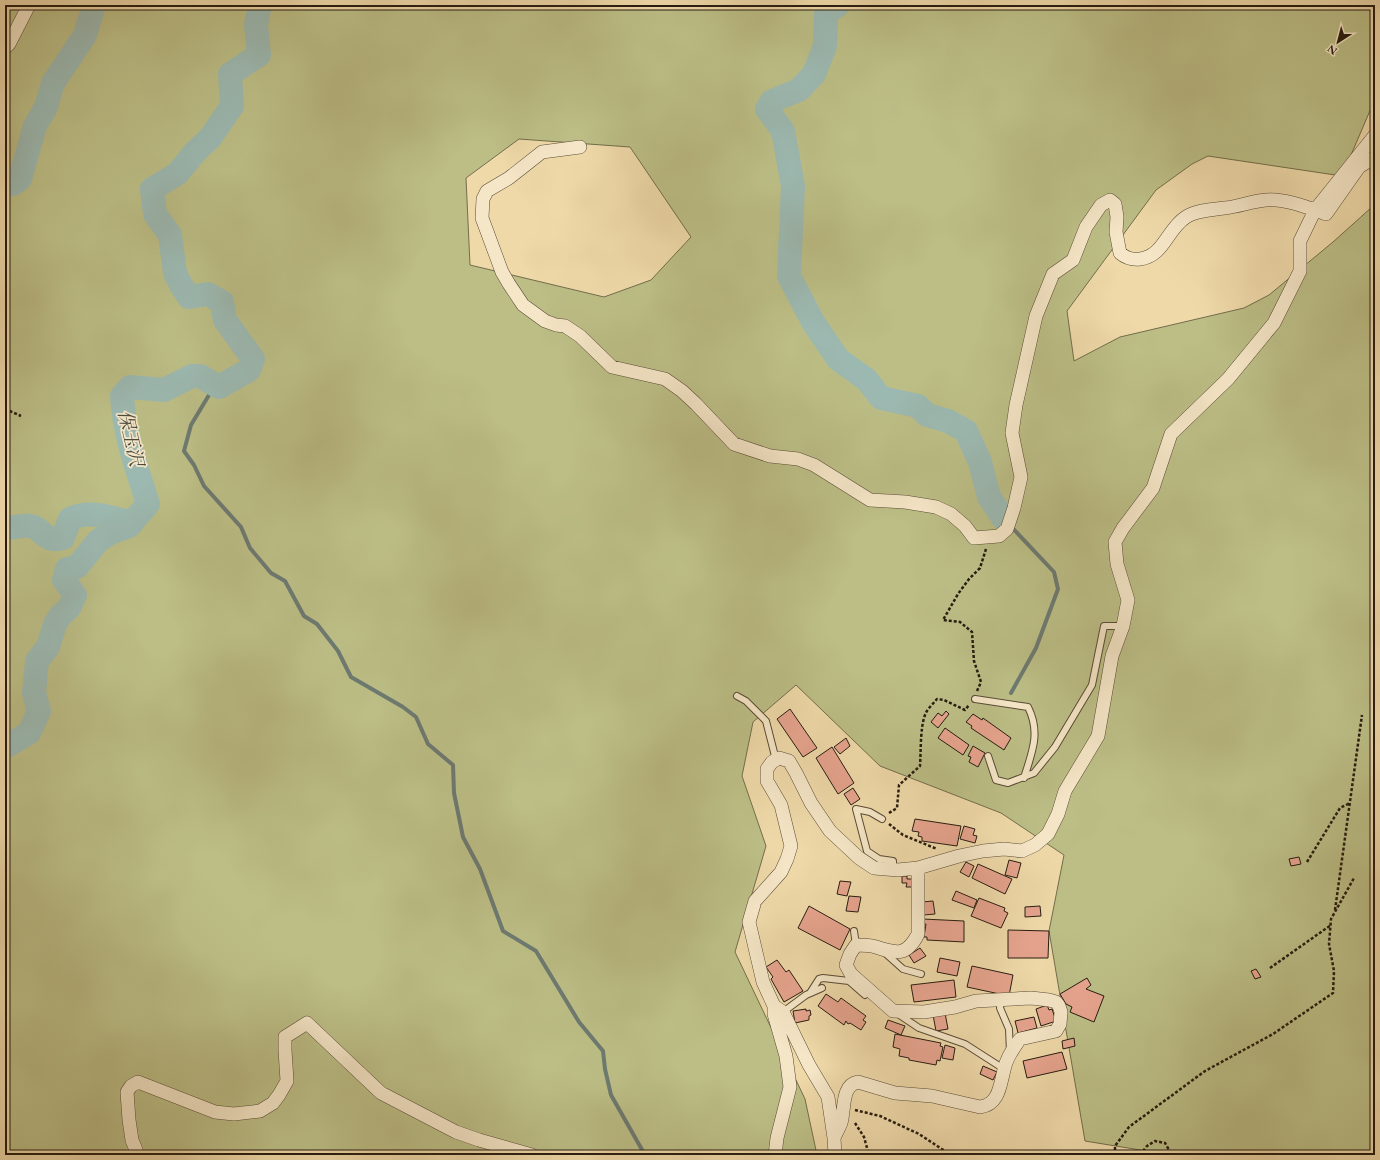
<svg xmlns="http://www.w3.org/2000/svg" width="1380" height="1160" viewBox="0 0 1380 1160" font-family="'EB Garamond','Noto Serif JP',serif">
<rect width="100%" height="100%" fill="#efd9a9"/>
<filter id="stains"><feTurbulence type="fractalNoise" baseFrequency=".005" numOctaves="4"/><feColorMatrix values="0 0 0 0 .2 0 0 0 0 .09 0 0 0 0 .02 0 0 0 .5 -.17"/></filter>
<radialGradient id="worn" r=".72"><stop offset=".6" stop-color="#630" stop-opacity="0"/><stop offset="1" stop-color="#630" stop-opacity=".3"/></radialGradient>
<path fill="#bcbe86" stroke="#726d4b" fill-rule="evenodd" d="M5,5H1375V99L1342,176L1208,156L1192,164L1156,190L1067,311L1074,361L1120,337L1244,308L1269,295L1333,242L1372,207L1375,213V1155H1171L1085,1141L1049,931L1064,855L1001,813L880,766L796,685L753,722L742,776L766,846L735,952L805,1099L817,1155H5ZM519,139L630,147L691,237L651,280L604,297L470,265L466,178Z"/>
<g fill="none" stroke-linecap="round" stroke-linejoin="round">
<path stroke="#6d7a71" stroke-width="4" d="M215,385L191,425L184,451L194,465L204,486L241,527L250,548L271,573L285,581L304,616L317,624L338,651L351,677L403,707L416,717L428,744L453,765L454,793L463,837L480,869L503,931L536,951L579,1022L603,1051L605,1069L611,1095L645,1155
M1003,518L1054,572L1058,589L1036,648L1011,693"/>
<path stroke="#9cb9b1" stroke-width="24" d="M838,5L826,13L825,46L814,74L799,90L772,101L767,109L783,131L793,186L789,276L813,322L838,359L867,380L881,398L918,406L927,415L948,421L966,431L980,462L989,497L1003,518
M5,182L13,184L20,179L35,126L46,107L53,83L85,35L94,5
M5,528C13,528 23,525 30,526C43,527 43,544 63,538L70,519C90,509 112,518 132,523
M5,747L29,733L39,711L34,693L37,661L48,647L55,624L61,615L69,608L75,595L64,580L67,569L77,567L98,541L110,533L129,526L148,504C137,469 124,433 122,396L130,387L164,390L192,376H200L219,387L249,370L253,359L225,320L222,302L208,294L189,297L181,285L175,273L170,235L155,214L152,189L177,174L196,151L210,138L232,106L230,74L259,55L256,25L260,5"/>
</g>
<path fill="#e6a48e" stroke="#271c10" d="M790,709L817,748L803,757L777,719Z
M946,711L949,714L938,728L931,722L938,713L942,716Z
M973,714L982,720L983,718L1011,738L1004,750L971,728L972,726L966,722Z
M945,728L969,745L963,755L938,738Z
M846,738L850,746L840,754L834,747Z
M973,746L985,753L978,767L969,762L971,757L968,756Z
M832,747L854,783L838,794L816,758Z
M853,788L860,799L851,805L844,794Z
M915,819L961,826L957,846L922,841V837L918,836L919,832L912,831Z
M964,826L975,829L973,835L977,836L975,843L960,839Z
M1299,857L1301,864L1291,866L1289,859Z
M1009,860L1021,863L1017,878L1005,875Z
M966,862L974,866L969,877L960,872Z
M978,864L1012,879L1005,894L972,878Z
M902,876H907V879H913L912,887H906L907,883H902Z
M840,881L851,882L847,896L837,894Z
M956,891L977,900L974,908L952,900Z
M849,896L861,897L858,912L846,911Z
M979,898L1005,908L1004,911L1008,913L1001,928L971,916Z
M933,901L935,914L924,915L922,902Z
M809,906L850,929L840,950L798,928Z
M1040,906L1041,916L1025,917V907Z
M923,919L964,921V942L927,940V937H924L926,924H922Z
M1008,930L1049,931L1048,958H1008Z
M920,948L926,956L914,963L909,955Z
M940,958L960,962L957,976L937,972Z
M777,960L786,972L789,970L803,991L784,1002L771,979L773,977L766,967Z
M972,966L1013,975L1009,996L967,987Z
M1256,969L1261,977L1255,979L1251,971Z
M1087,978L1091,985L1086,989L1104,996L1094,1022L1070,1012L1072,1007L1066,1004L1060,994Z
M954,980L956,997L914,1002L911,985Z
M826,994L838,1002L841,998L866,1016L863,1020L866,1022L861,1030L850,1023L848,1024L846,1021L844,1025L818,1006Z
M1047,1005L1049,1010L1052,1009L1056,1021L1041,1026L1036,1009Z
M806,1009V1011L810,1010L811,1015L809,1016V1020L795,1023L793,1011Z
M945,1013L948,1029L936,1031L933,1015Z
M1034,1017L1037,1028L1018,1033L1015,1021Z
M888,1020L905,1026L901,1035L885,1028Z
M895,1034L941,1043L940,1046L943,1047L940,1061L937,1060L936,1065L909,1060V1058L899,1056L900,1049L893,1047Z
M1074,1038L1075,1046L1063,1049L1062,1041Z
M945,1045L955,1048L953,1060L942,1058Z
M1062,1052L1067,1069L1027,1078L1023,1061Z
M983,1066L997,1072L993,1080L980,1074Z"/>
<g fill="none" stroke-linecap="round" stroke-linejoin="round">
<g stroke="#594b36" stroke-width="8">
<path id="lane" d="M737,696L746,701L766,721L776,760
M975,699L1028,707C1041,733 1032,752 1024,778
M988,756L996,780L1008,783L1034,773L1055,747L1092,685L1104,626H1123
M882,819L870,812L856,809L867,851L879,859L893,861V869
M854,931L856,945
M884,952L903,969L921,974
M810,993L819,979L823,978L849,981L865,995L870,991
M1001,1000L1000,1008L1009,1029L1010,1052
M783,1012L806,995L822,988
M898,1014L919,1028L965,1044L1004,1069"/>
</g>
<g stroke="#594b36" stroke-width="14">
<path id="street" d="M5,48L9,44L29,5
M580,147L542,152L509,178L487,191L483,199L482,218L502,272L509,284L523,305L545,321L556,325L565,326L580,336L612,367L665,379L682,391L696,404L734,444L770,456L798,459L814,465L870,500L905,502L936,507L951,514L965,526L974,538L999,536L1007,529L1014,508L1021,477L1012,433L1016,405L1036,316L1053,274L1073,260L1086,227L1101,205L1110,200L1115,204L1117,217L1116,232L1120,253C1126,258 1131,260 1140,259C1164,256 1167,229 1186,217C1196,210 1212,210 1224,208C1238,207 1252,201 1266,200C1284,198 1309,208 1326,214L1359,167L1375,157
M774,1006L783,1012L809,1065L828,1097L834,1138L835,1155
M834,1138C836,1133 839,1128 841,1123C845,1110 841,1085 858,1082L895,1093L932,1096L980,1107C999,1105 1000,1085 1004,1070C1006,1059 1014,1047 1020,1039L1056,1031L1060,1024L1061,1012L1059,1006L1056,1002L1049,1000L1031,998L976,1001L955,1007L924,1012L893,1011L851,974L846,965L850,954L856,945C863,945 870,945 876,947C897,954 907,956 918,934V868
M138,1155L132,1140L129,1120L127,1092L131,1086L138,1082L215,1112L234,1114L260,1111L273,1103L279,1095L287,1081L285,1050V1037L307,1023L381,1093L456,1132L479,1140L532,1155
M775,1155L777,1138L790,1087L786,1056L774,1014V1006L763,982L749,922L755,901L781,872L787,859L791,846L781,805L767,781V769L772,762L779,758L789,761L796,773L811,803L830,831L859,858L874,868L898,870L918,868L959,856L983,851L1004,849L1022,851L1035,845L1048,834L1058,814L1065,791L1098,736L1112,656L1123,626L1128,600L1117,564L1115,542L1123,528L1153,488L1171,434L1228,379L1274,323L1300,271V241L1315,210L1375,135"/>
</g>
<path stroke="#271c10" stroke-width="2.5" stroke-dasharray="3 2" stroke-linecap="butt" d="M5,409L21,416
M977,691L981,682L974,661L972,632L960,622L943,620L958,594L969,579L980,568L986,549
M889,813L897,808L899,785L920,766C921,752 920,728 925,715C927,709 933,704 937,699L944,700L965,710L969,705
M889,824L903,835L937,849
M1307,862L1340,808L1350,803
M1335,910L1362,715
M1270,968L1331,925
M855,1110L880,1116L919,1134L951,1155
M855,1123L864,1137L869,1155
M1115,1155V1146L1129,1127L1205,1071L1273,1034L1333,993L1334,971L1329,944L1331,919L1354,878
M1140,1155L1147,1146L1155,1141L1165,1143L1172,1155"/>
<use href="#lane" stroke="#f5e6c7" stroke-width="6"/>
<use href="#street" stroke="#f5e6c7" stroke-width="13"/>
</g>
<g text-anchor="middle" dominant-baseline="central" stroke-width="3.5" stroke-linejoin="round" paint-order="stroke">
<g font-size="19" font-style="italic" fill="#4a4b40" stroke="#f5e6c7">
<text transform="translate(131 438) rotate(77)">保玉沢</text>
</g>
</g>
<rect width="1380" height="1160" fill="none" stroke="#efd9a9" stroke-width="20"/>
<rect x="6" y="6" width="1368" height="1148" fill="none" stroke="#271c10" stroke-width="2"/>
<rect x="10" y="10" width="1360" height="1140" fill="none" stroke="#271c10"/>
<g transform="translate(1338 42) rotate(216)" stroke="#f5e6c7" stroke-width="3" paint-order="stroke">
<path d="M0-3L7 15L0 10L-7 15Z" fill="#271c10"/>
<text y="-6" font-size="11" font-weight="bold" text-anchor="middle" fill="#271c10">N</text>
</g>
<rect width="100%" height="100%" filter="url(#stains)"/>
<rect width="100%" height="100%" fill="url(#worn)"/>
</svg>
